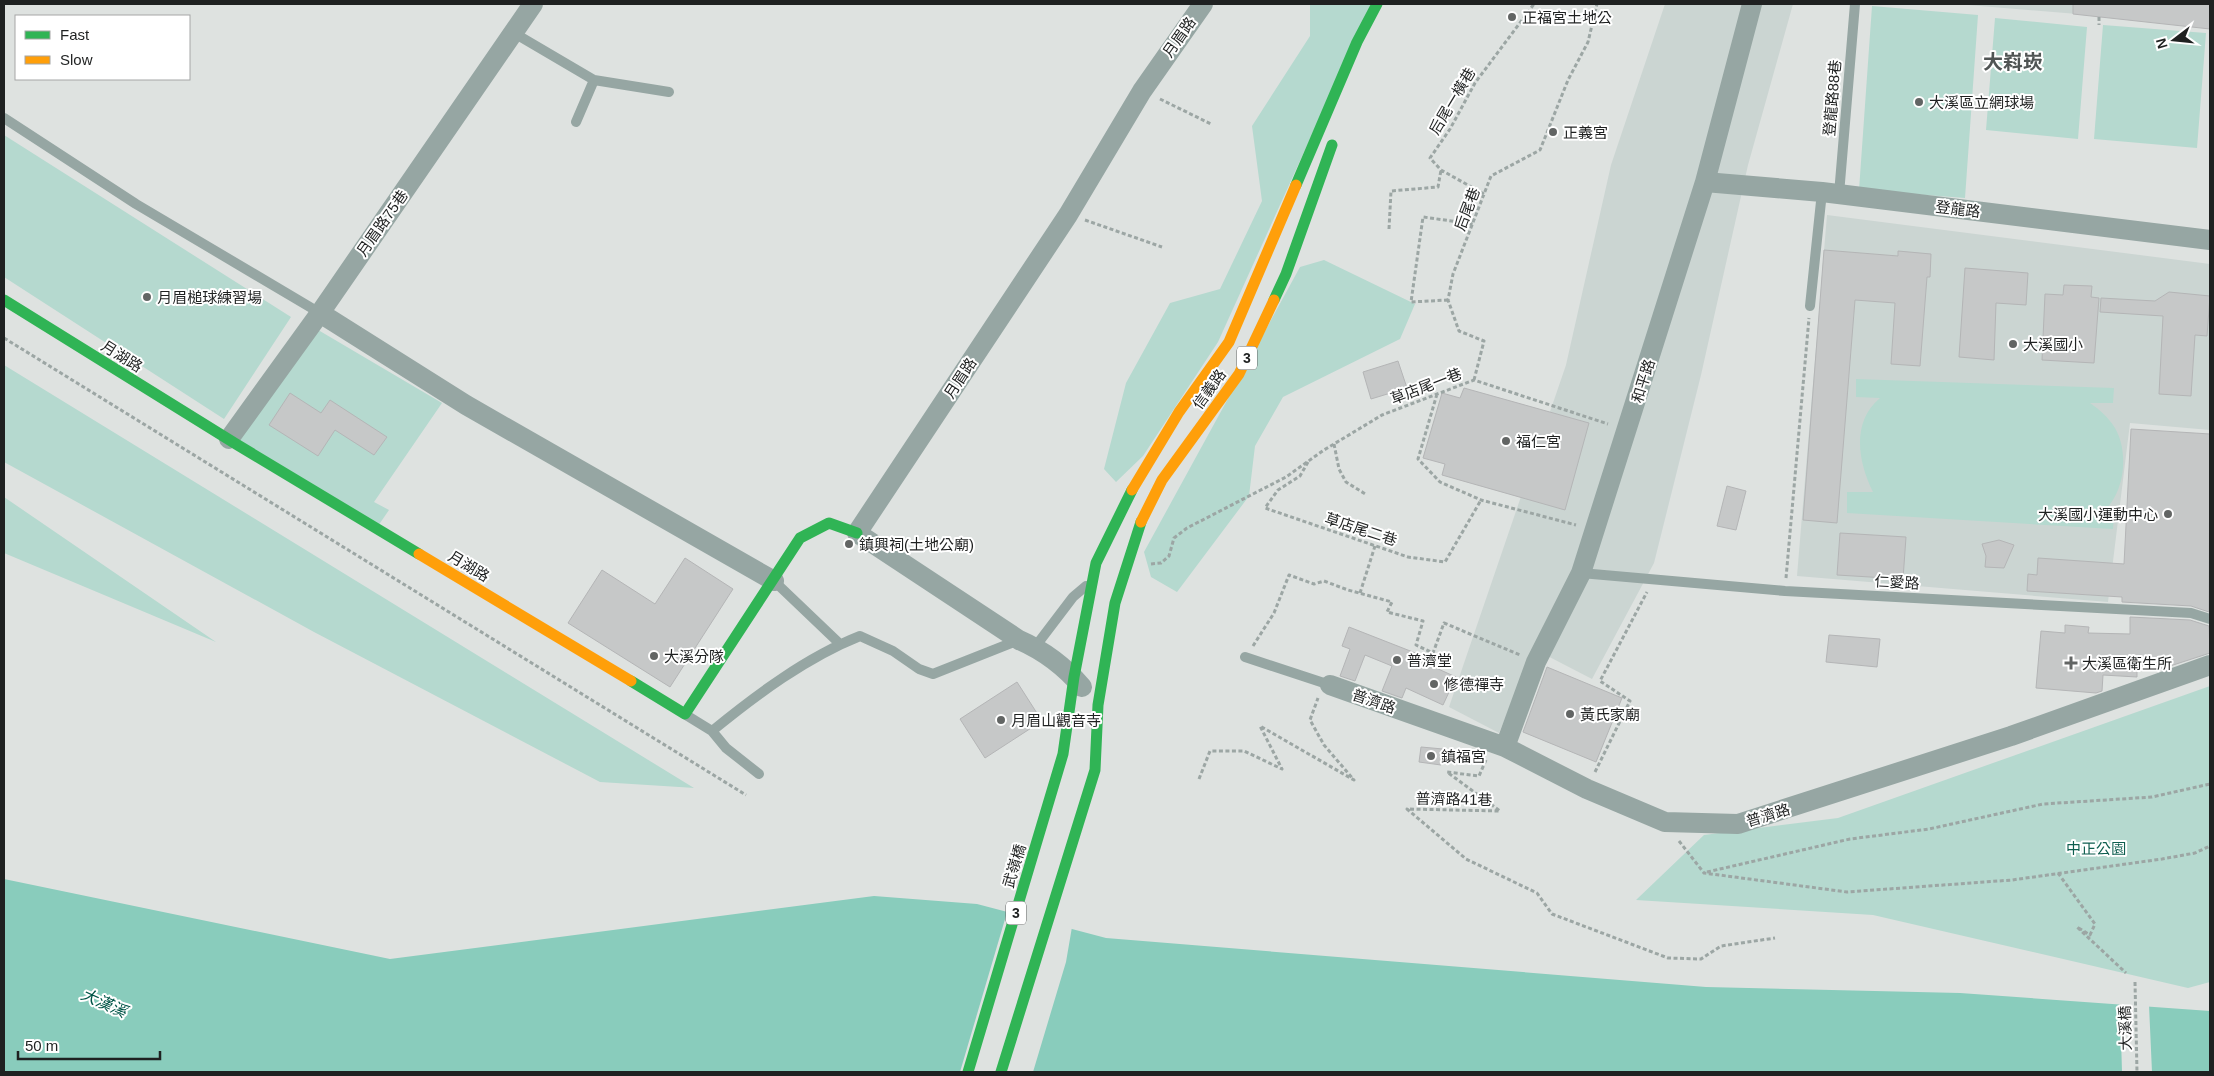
<svg xmlns="http://www.w3.org/2000/svg" width="2214" height="1076" viewBox="0 0 2214 1076" font-family="Arial,'Noto Sans TC',sans-serif">
<rect width="100%" height="100%" fill="#dee2e0"/>
<path fill="#cbd5d2" d="M1665,4H1793L1748,165L1701,375L1654,563L1592,679L1534,649L1499,733L1449,707L1566,365L1611,165Z
M1956,4H2210V25Z
M1827,215L2210,264V430L2130,423L2108,602L1797,576Z"/>
<path fill="#b5d9cf" d="M1310,4H1371L1218,342L1143,456L1116,482L1104,469L1126,383L1170,303L1220,289L1262,201L1252,126L1310,36Z
M1872,6L1978,15L1965,198L1859,190Z
M1995,18L2087,27L2078,139L1986,130Z
M2103,25L2206,33L2197,148L2094,139Z
M4,135L291,317L224,419L4,277Z
M1324,260L1415,304L1400,339L1283,397L1255,446L1249,496L1177,592L1151,577L1144,552L1300,267Z
M308,324L442,403L374,502L389,510L378,526L232,438Z
M4,365L694,788H695L600,782L314,632L4,462Z
M1856,379L2114,388L2113,403H2090C2099,409 2109,418 2115,428C2129,452 2125,492 2104,511L2114,512L2113,529L1847,513V492H1873C1858,462 1851,422 1880,398L1856,397Z
M4,497L216,642L4,553Z
M2210,686V982L2188,988L1873,915L1636,900L1704,835L1838,818Z"/>
<path fill="#89ccbc" d="M4,879L390,959L874,896L977,904L1106,938L1706,987L1960,993L2210,1011V1072H4Z"/>
<path fill="#dee2e0" d="M1008,909L1072,927L1066,962L1033,1072H960Z
M2120,1003L2149,1005L2152,1072H2122Z"/>
<path fill="#c6c8c8" stroke="#b4b5b6" d="M2073,4H2210V29L2073,14Z
M1824,250L1898,256V251L1931,254L1930,277H1927L1920,366L1891,364L1895,303L1855,300L1837,523L1803,520Z
M1965,268L2028,273L2026,305L1996,303L1994,360L1959,357Z
M2064,285L2092,286L2091,297L2099,298L2094,363L2042,360L2045,294L2063,295Z
M2169,292L2210,296L2207,336L2195,335L2191,396L2159,394L2163,316L2100,312L2101,298L2155,301Z
M1398,361L1407,388L1371,399L1363,372Z
M1464,388L1589,423L1565,510L1442,475L1445,464L1423,458L1442,393L1460,398Z
M290,393L321,413L330,400L387,437L374,455L335,430L318,456L269,425Z
M2131,429L2210,434L2209,612L2191,606L2122,602V597L2027,591L2028,574L2037,575L2038,558L2124,564Z
M1727,486L1746,491L1736,530L1717,526Z
M1840,533L1906,537L1903,579L1837,575Z
M1999,540L2014,545L2004,568L1985,567L1986,556L1982,544Z
M685,558L733,589L670,687L568,623L602,570L655,604Z
M2130,617L2190,620L2209,626L2210,653L2161,669L2137,668V677L2103,675L2102,691L2096,693L2036,688L2041,631L2065,633V625L2089,627L2088,633L2130,634Z
M1349,627L1418,654L1416,659L1456,677L1443,705L1406,688L1402,698L1382,691L1392,666L1365,655L1355,681L1340,676L1350,649L1342,646Z
M1829,635L1880,639L1877,667L1826,662Z
M1547,667L1622,698L1596,762L1523,732Z
M1017,682L1042,721L985,758L960,719Z
M1421,747L1443,749L1441,765L1419,762Z"/>
<g fill="none" stroke-linecap="round" stroke-linejoin="round">
<path stroke="#9ca6a4" stroke-width="3" stroke-dasharray="4 2.5" stroke-linecap="butt" d="M2099,17V25
M1160,99L1211,124
M1484,194L1441,170L1430,158L1450,129L1475,83L1534,4
M1085,220L1162,247
M1389,229L1391,191L1438,187L1441,170
M1448,300L1411,302L1423,217L1473,224
M4,338L746,795
M1474,380L1484,341L1459,331L1448,300L1453,274L1491,176L1540,150L1568,80L1588,42L1597,4
M1437,394L1418,459L1440,482L1481,500L1576,525
M1334,444L1339,469L1346,482L1367,495
M1308,462L1300,476L1278,490L1265,508L1408,557L1445,562L1481,500
M1151,564L1161,563L1169,556L1174,538L1187,528L1286,477L1324,450L1382,415L1474,380L1608,424
M1786,578L1809,318
M1360,593L1375,546
M1253,646L1274,613L1289,575L1314,584L1324,581L1348,590L1392,602L1387,612L1423,621L1416,645L1433,653L1444,623L1520,655
M1486,760L1479,776L1447,772L1500,811L1407,809L1466,859L1537,893L1552,914L1668,958L1701,959L1721,946L1775,938
M1595,772L1630,701L1600,681L1647,592
M1199,779L1210,751H1244L1282,769L1260,726L1354,780L1324,745L1310,720L1318,698
M1679,841L1704,873L1847,892L2012,880L2162,859L2195,853L2210,846
M1707,872L1850,839L1929,829L2043,804L2152,797L2210,784
M2058,873L2095,924L2090,935L2077,927L2126,973
M2135,982L2137,1072"/>
<path stroke="#96a6a3" stroke-width="10" d="M514,33L594,80L669,92
M4,118L136,204L320,313
M576,122L594,80
M1839,194L1855,4
M1810,306L1822,192
M1581,573L1785,591L2191,613L2210,619
M774,581L840,644
M1035,647L1073,597L1086,586
M1245,657L1330,685
M686,715L712,731C756,695 807,657 860,636L893,651L919,669L933,674L1019,640
M712,731L726,748L759,774"/>
<path stroke="#96a6a3" stroke-width="20" d="M1705,182L1822,192L2210,240
M320,313L466,405L774,581
M229,439L320,313L533,4
M1330,685L1505,747L1587,789L1665,822L1738,824L2011,736L2210,665
M1082,687C1065,667 1042,650 1019,640L857,533L1068,215L1142,91L1203,4
M1505,747L1536,662L1581,573L1705,182L1752,4"/>
<path stroke="#30b455" stroke-width="11" d="M1296,185L1357,42L1377,4
M4,300L236,444L419,554
M1274,300L1286,274L1332,145
M631,681L685,714L800,538L829,523L857,533
M968,1072L1063,754L1074,677L1096,563L1132,490
M1001,1072L1095,770L1098,705L1115,603L1141,522"/>
<path stroke="#ff9f0a" stroke-width="11" d="M1132,490L1179,412L1229,342L1296,185
M1141,522L1162,480L1239,374L1274,300
M419,554L631,681"/>
</g>
<g fill="#626564" stroke="#fff" stroke-width="2">
<circle cx="1512" cy="17" r="5"/>
<circle cx="1919" cy="102" r="5"/>
<circle cx="1553" cy="132" r="5"/>
<circle cx="147" cy="297" r="5"/>
<circle cx="2013" cy="344" r="5"/>
<circle cx="1506" cy="441" r="5"/>
<circle cx="2168" cy="514" r="5"/>
<circle cx="849" cy="544" r="5"/>
<circle cx="654" cy="656" r="5"/>
<circle cx="1397" cy="660" r="5"/>
<path d="M2068.5 655.5h5v5h5v5h-5v5h-5v-5h-5v-5h5z"/>
<circle cx="1434" cy="684" r="5"/>
<circle cx="1570" cy="714" r="5"/>
<circle cx="1001" cy="720" r="5"/>
<circle cx="1431" cy="756" r="5"/>
</g>
<g text-anchor="middle" dominant-baseline="central" stroke-width="4" stroke-linejoin="round" paint-order="stroke">
<g fill="#fff" stroke="#626464" stroke-width="1">
<rect x="1237" y="346.5" width="20" height="23" rx="4"/>
<rect x="1006" y="901.5" width="20" height="23" rx="4"/>
</g>
<g font-size="14" font-weight="bold" fill="#1f2121">
<text x="1247" y="358">3</text>
<text x="1016" y="913">3</text>
</g>
<g font-size="15" fill="#1f2121" stroke="#fff" text-anchor="start">
<text x="1522" y="17">正福宮土地公</text>
<text x="1929" y="102">大溪區立網球場</text>
<text x="1563" y="132">正義宮</text>
<text x="157" y="297">月眉槌球練習場</text>
<text x="2023" y="344">大溪國小</text>
<text x="1516" y="441">福仁宮</text>
<text x="2158" y="514" text-anchor="end">大溪國小運動中心</text>
<text x="859" y="544">鎮興祠(土地公廟)</text>
<text x="664" y="656">大溪分隊</text>
<text x="1407" y="660">普濟堂</text>
<text x="2082" y="663">大溪區衛生所</text>
<text x="1444" y="684">修德禪寺</text>
<text x="1580" y="714">黃氏家廟</text>
<text x="1011" y="720">月眉山觀音寺</text>
<text x="1441" y="756">鎮福宮</text>
</g>
<g font-size="15" fill="#1f2121" stroke="#fff">
<text transform="translate(1179 37) rotate(-55)">月眉路</text>
<text transform="translate(1832 98) rotate(-85)">登龍路88巷</text>
<text transform="translate(1452 101) rotate(-59)">后尾一橫巷</text>
<text transform="translate(1467 209) rotate(-69)">后尾巷</text>
<text transform="translate(1958 209) rotate(7)">登龍路</text>
<text transform="translate(382 223) rotate(-55)">月眉路75巷</text>
<text transform="translate(122 356) rotate(32)">月湖路</text>
<text transform="translate(960 378) rotate(-57)">月眉路</text>
<text transform="translate(1643 381) rotate(-73)">和平路</text>
<text transform="translate(1426 386) rotate(-21)">草店尾一巷</text>
<text transform="translate(1209 389) rotate(-54)">信義路</text>
<text transform="translate(1361 529) rotate(18)">草店尾二巷</text>
<text transform="translate(469 566) rotate(31)">月湖路</text>
<text transform="translate(1897 582) rotate(3)">仁愛路</text>
<text transform="translate(1374 701) rotate(19)">普濟路</text>
<text transform="translate(1454 799) rotate(1)">普濟路41巷</text>
<text transform="translate(1768 815) rotate(-17)">普濟路</text>
<text transform="translate(1014 866) rotate(-73)">武嶺橋</text>
<text transform="translate(2125 1028) rotate(-91)">大溪橋</text>
</g>
<g font-size="15" fill="#0e5e4f" stroke="#fff">
<text x="2096" y="848">中正公園</text>
</g>
<g font-size="16" font-style="italic" fill="#005547" stroke="#fff">
<text transform="translate(104 1003) rotate(24)">大漢溪</text>
</g>
<g font-size="20" font-weight="bold" fill="#505554" stroke="#fff">
<text x="2013" y="62">大嵙崁</text>
</g>
</g>
<rect width="2214" height="1076" fill="none" stroke="#1f2121" stroke-width="10"/>
<rect x="15" y="15" width="175" height="65" fill="#ffffff" stroke="#a5a6a6"/>
<rect x="25" y="31" width="25" height="8" fill="#30b455" stroke="#a5a6a6"/>
<text x="60" y="40" font-size="15" fill="#1f2121">Fast</text>
<rect x="25" y="56" width="25" height="8" fill="#ff9f0a" stroke="#a5a6a6"/>
<text x="60" y="65" font-size="15" fill="#1f2121">Slow</text>
<g transform="translate(2174 40) rotate(254)" stroke="#ffffff" stroke-width="4" paint-order="stroke">
<path d="M0-4L9 19L0 12L-9 19Z" fill="#1f2121"/>
<text y="-8" font-size="14" font-weight="bold" text-anchor="middle" fill="#1f2121">N</text>
</g>
<path d="M18 1051v8h142v-8" fill="none" stroke="#1f2121" stroke-width="2.5"/>
<text x="25" y="1051" font-size="15" fill="#1f2121" stroke="#ffffff" stroke-width="4" paint-order="stroke">50 m</text>
</svg>
